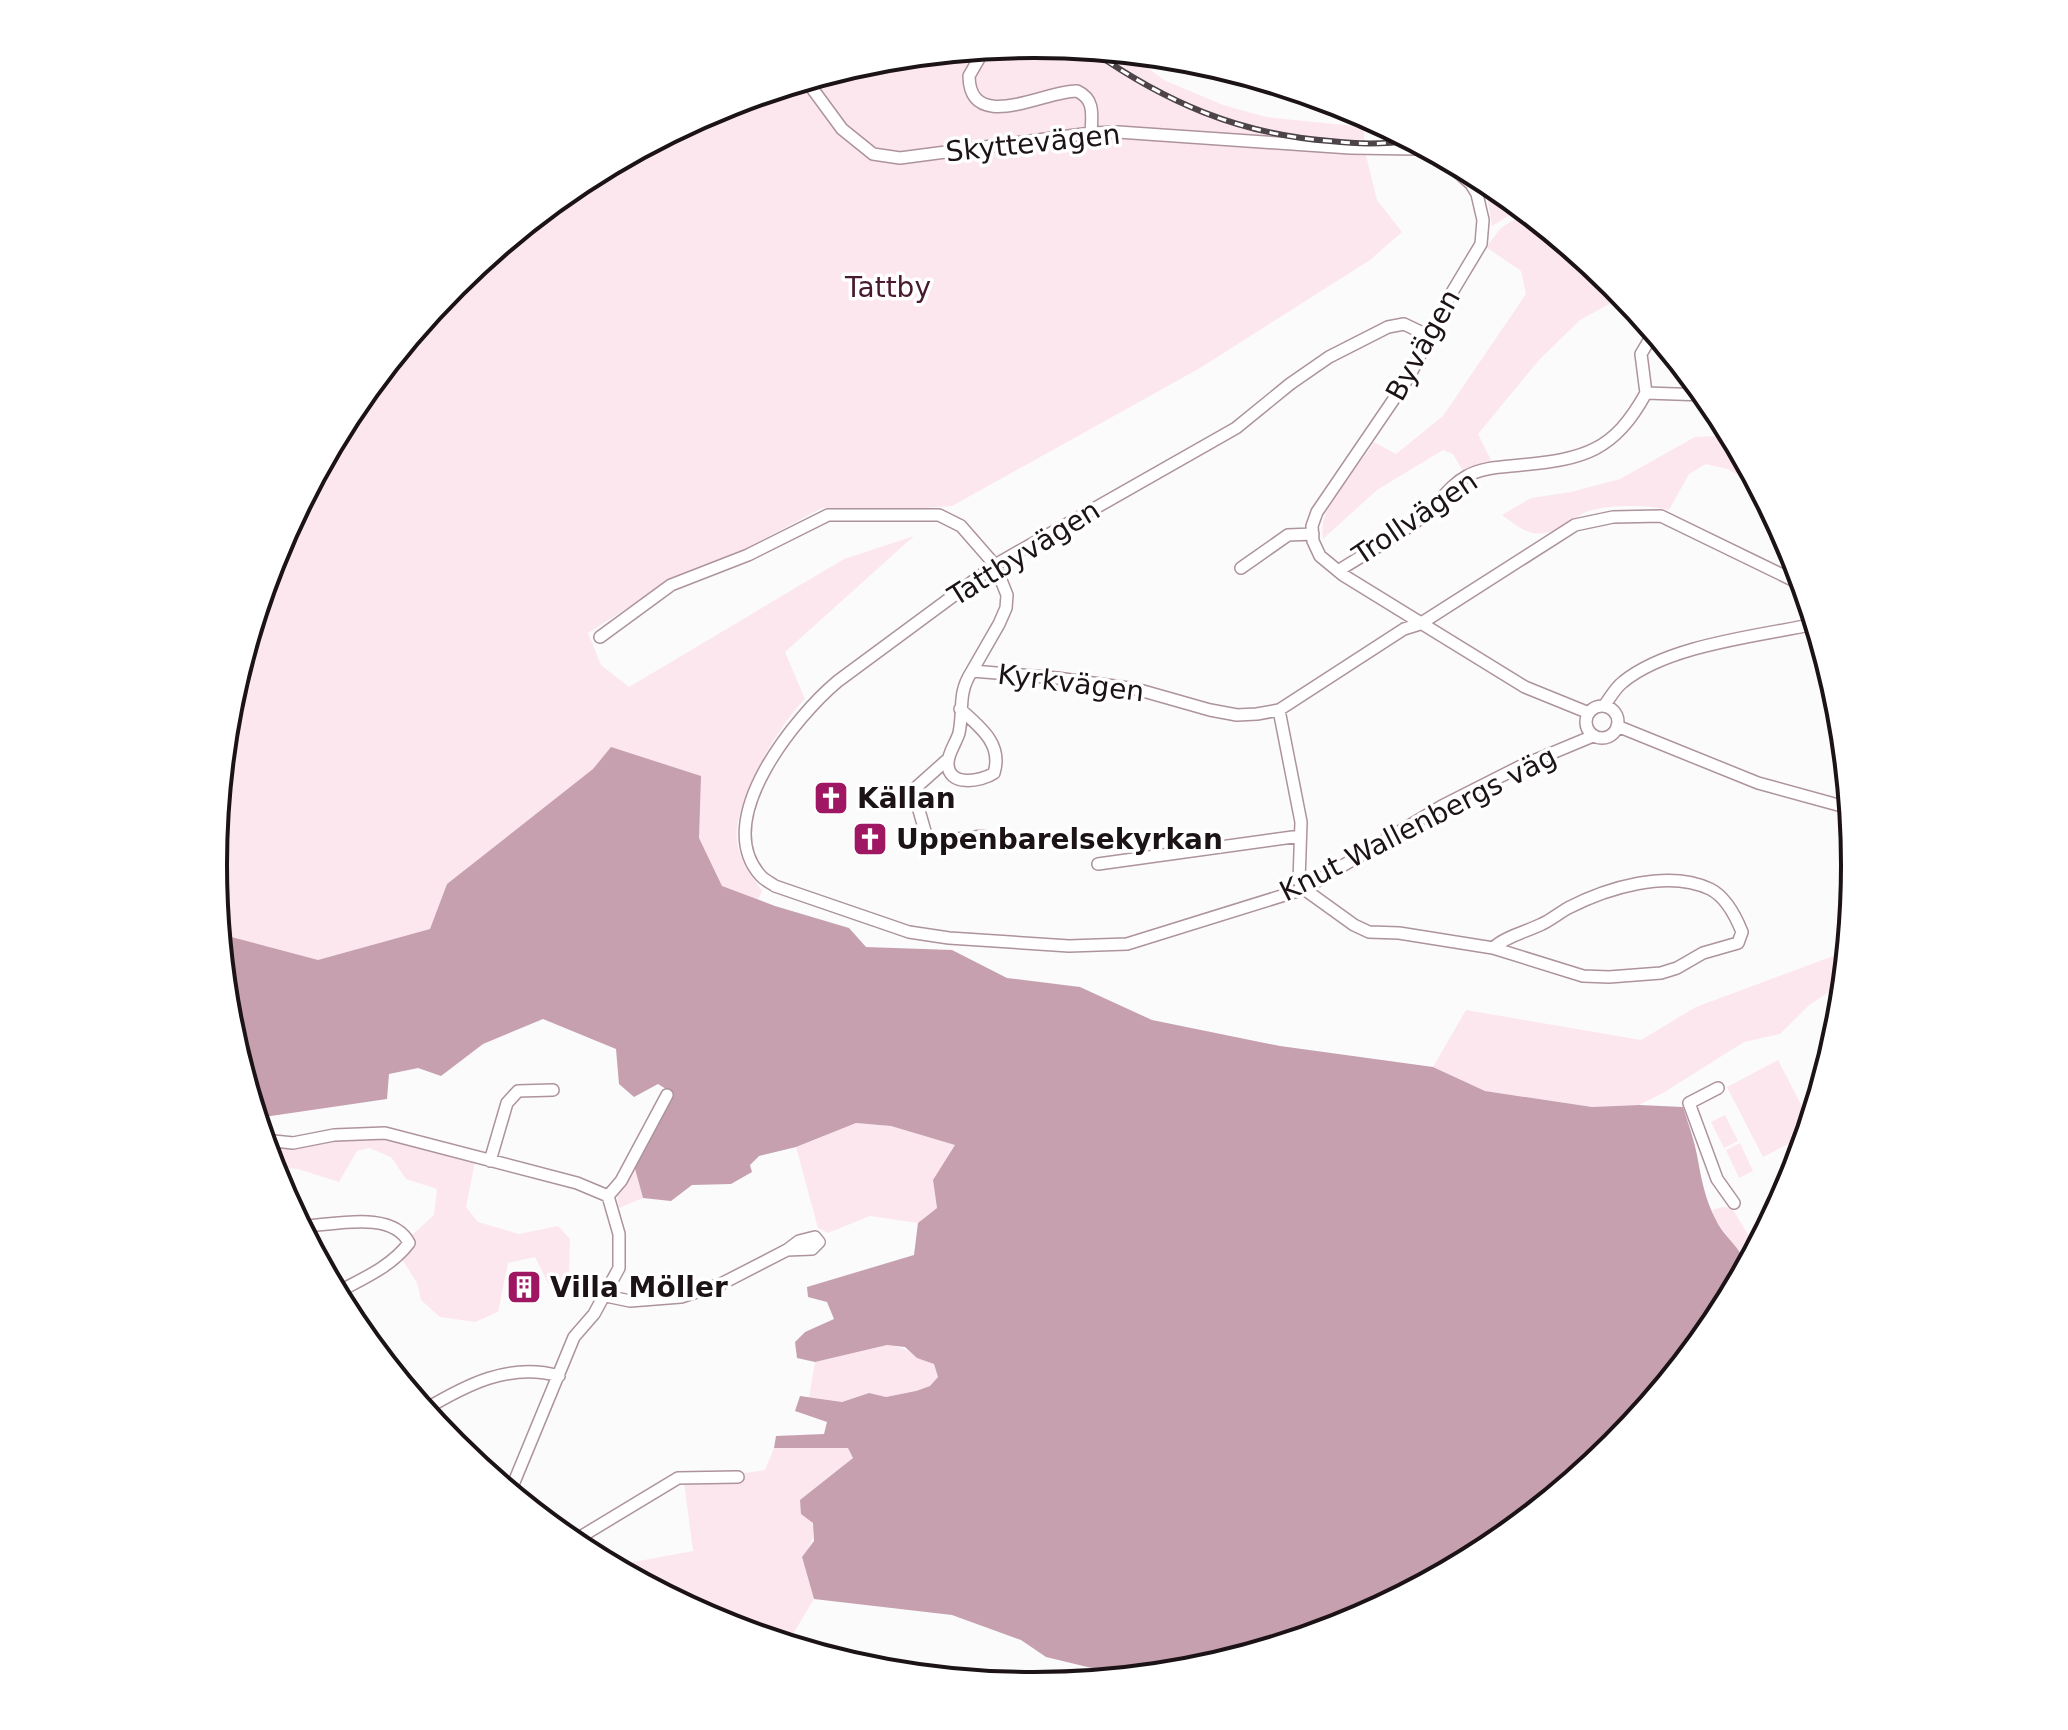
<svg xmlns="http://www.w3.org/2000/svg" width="2068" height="1730" viewBox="0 0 2068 1730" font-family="'DejaVu Sans',sans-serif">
<rect width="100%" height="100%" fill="#fbfbfb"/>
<path fill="#fde7ef" d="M1034,44L1128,53L1164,80L1223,105L1266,117L1364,127V147L1377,200L1402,232L1370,260L1200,368L952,506L895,510L822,508L730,557L665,584L588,633L601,665L629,687L844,559L914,536L785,652L805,699C779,724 732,805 737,841C739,860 751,875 762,891L758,900L306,1027L228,1020L213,865L229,704L276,550L352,408L454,284L578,182L720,106L874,60Z
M1476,175L1490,183L1521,208L1492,226L1486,190Z
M1526,212L1615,285L1624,296L1580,320L1539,360L1478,434L1491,460L1463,471L1453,454L1443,450L1377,490L1323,539C1317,503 1356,472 1374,442L1396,454L1443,416L1526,294L1521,271L1486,247L1501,228Z
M1716,436L1732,438L1757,484L1727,469L1706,464L1689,474L1669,510C1648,505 1607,504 1586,512C1578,515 1572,522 1565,526C1535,540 1526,533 1502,515L1531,498L1571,492L1620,479L1695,437Z
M1847,951L1843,982L1808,1006L1780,1034L1744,1042L1663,1093L1639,1105L1592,1107L1485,1091L1433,1067L1466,1010L1641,1040L1696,1007Z
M1778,1060L1810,1122L1806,1135L1763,1157L1727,1087Z
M1725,1115L1738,1141L1724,1148L1711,1122Z
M856,1123L891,1126L956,1145L933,1180L937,1208L918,1223L870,1216L828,1233L818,1228L796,1147Z
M385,1137L475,1161L466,1207L478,1222L519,1234L558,1226L570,1239L569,1274L554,1295L535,1257L508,1263L498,1312L475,1322L440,1317L421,1300L417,1283L402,1259L416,1245L412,1235L434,1215L437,1189L406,1179L391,1157L369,1148L357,1151L339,1182L298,1169L271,1166L265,1146L293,1149L345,1139Z
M1740,1143L1753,1171L1739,1178L1726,1150Z
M634,1165L643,1198L619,1208L617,1194Z
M1723,1207L1732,1208L1756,1248L1746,1266C1740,1244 1719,1233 1712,1210Z
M887,1345C908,1347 915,1357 934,1364L938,1377L930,1386L916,1391L886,1397L869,1393L842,1402L809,1397L815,1362Z
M774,1448H848L853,1458L800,1500C815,1525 820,1532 802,1558L814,1599L787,1644L719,1623L612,1566L693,1551L684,1482L765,1470Z"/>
<path fill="#c6a0af" d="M611,747L701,776L699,838L722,886L775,906L849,928L866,947L952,950L1007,978L1080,987L1152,1020L1280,1046L1433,1067L1485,1091L1592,1107L1639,1105L1683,1107C1688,1123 1694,1139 1697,1155C1701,1177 1705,1200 1716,1220C1725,1239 1740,1245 1746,1266L1716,1321L1614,1446L1490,1548L1348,1624L1194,1670L1129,1677L1046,1657L1021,1640L952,1615L814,1599L802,1557L814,1541L813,1523L801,1514L800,1500L853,1458L848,1448H774L776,1436L824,1434L827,1422L795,1411L800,1396L842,1402L869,1393L886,1397L916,1391L930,1386L938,1377L934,1364L917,1358L905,1347L887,1345L815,1362L797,1358L795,1342L805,1332L834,1319L827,1302L808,1297L807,1287L914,1255L918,1223L937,1208L933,1180L955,1145L891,1126L856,1123L796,1147L759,1156L750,1165L752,1172L731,1184L692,1185L671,1201L643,1198L634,1165L674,1094L658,1084L634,1097L619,1084L616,1049L543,1019L483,1044L441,1076L418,1068L389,1074L387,1099L257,1118L229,1025L220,934L318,960L430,929L447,884L593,769Z"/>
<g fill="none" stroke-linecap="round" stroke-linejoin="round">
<g stroke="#ad939d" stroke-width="14">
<path id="minor" d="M1052,46L1002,49L981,55L969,76C970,135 1046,90 1077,91C1095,99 1092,115 1091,133
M806,80L842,129L873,154L900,158L1091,133L1118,132L1350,148L1417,149L1436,154
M1440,156L1471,184L1477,194L1483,220L1481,244L1448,299L1409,377L1317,512L1312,526L1313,541L1320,556L1343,575L1525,687L1589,713
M1429,336L1404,324L1388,327L1329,357L1290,384L1236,428L995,565L838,681C796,716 711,819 760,875C764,880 771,883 775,886L909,932L949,938L1069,946L1127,944L1304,889L1442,806L1521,766L1593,736
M1646,393L1641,354L1654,332
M1241,568L1288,535L1313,534
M1338,571C1367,552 1399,536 1426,514C1440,502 1450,485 1467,476C1483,467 1503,467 1521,465C1585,459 1614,451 1646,393L1705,395
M600,637L671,585L748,555L828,515H939L961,526L995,565L1007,595L1006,608L999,624L972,671L1057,678L1136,689L1210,710L1237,715L1257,714L1279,710L1404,629L1420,624L1575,525L1613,517L1661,516L1803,585
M1604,706C1610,698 1615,688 1623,682C1668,645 1758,636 1815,624
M1586 722a16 16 0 1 1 32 0a16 16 0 1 1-32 0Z
M960,709C980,727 1003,744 994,773C981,782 947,787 948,763C948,753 956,743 959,733C964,709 957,694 972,671
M1279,710L1301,822L1299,881L1304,889L1354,925L1369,932L1399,933L1493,948C1506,936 1526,932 1542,924C1551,920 1559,913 1568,908C1607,888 1668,869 1710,889C1726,897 1736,917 1742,932L1738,943L1703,953L1677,968L1661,973L1609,977L1583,976L1493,948
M1617,726L1758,783L1849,808
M948,759L911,792L916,800L927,838L931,842L983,836
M1098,864L1300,836
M1718,1088L1689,1103L1717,1179L1734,1203
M264,1140L293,1143L334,1135L385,1133L577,1183L608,1196
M490,1161L507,1103L518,1091L553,1090
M300,1224L308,1226C338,1224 393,1211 409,1243C391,1267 362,1279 336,1293
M606,1296L630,1301L681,1297L721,1284L787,1250L812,1249L819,1242L815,1237L799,1241L787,1250
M424,1410C466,1385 509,1362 559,1376
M510,1492L574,1337L594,1314L619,1268V1234L608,1196L621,1181L667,1095
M572,1542L678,1478L738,1477"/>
</g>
<use href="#minor" stroke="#fff" stroke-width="11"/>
<g stroke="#4c4448" stroke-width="6">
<path id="rail" d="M1091,50C1165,102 1238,134 1330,141C1356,144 1384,145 1410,140"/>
</g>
<use href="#rail" stroke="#fff" stroke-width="3" stroke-dasharray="9" stroke-linecap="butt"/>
</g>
<defs>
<g id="church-square" transform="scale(1.8)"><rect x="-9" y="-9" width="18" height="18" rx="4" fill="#9f1663" stroke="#fff"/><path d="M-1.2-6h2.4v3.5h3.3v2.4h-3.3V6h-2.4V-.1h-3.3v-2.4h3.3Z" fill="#fff"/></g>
<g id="building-square" transform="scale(1.8)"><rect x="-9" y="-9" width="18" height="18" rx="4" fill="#9f1663" stroke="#fff"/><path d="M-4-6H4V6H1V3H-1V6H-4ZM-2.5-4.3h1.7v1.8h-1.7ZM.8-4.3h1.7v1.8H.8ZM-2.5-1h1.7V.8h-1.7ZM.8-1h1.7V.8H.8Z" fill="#fff"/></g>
</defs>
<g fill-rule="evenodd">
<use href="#church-square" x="831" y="798"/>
<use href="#church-square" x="870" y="839"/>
<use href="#building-square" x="524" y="1287"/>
</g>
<g text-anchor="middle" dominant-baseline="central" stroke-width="7" stroke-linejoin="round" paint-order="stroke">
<g font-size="28" fill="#1c1317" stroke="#fff">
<text transform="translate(1033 143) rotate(-6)">Skyttevägen</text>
<text transform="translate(1423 345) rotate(-61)">Byvägen</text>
<text transform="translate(1415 518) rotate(-34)">Trollvägen</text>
<text transform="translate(1024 553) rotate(-32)">Tattbyvägen</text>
<text transform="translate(1071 683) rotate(7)">Kyrkvägen</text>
<text transform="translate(1418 824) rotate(-27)">Knut Wallenbergs väg</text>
</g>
<g font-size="28" fill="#491930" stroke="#fff">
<text x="888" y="287">Tattby</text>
</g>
<g font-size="28" font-weight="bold" fill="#1c1317" stroke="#fff" text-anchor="start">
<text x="857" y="798">Källan</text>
<text x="896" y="839">Uppenbarelsekyrkan</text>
<text x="550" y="1287">Villa Möller</text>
</g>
</g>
<path d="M0 0H2068V1730H0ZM227 865a807 807 0 1 1 1614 0a807 807 0 1 1-1614 0Z" fill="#fff" fill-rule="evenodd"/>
<path fill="none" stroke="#1c1317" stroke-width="4" d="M227 865a807 807 0 1 1 1614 0a807 807 0 1 1-1614 0Z"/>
</svg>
